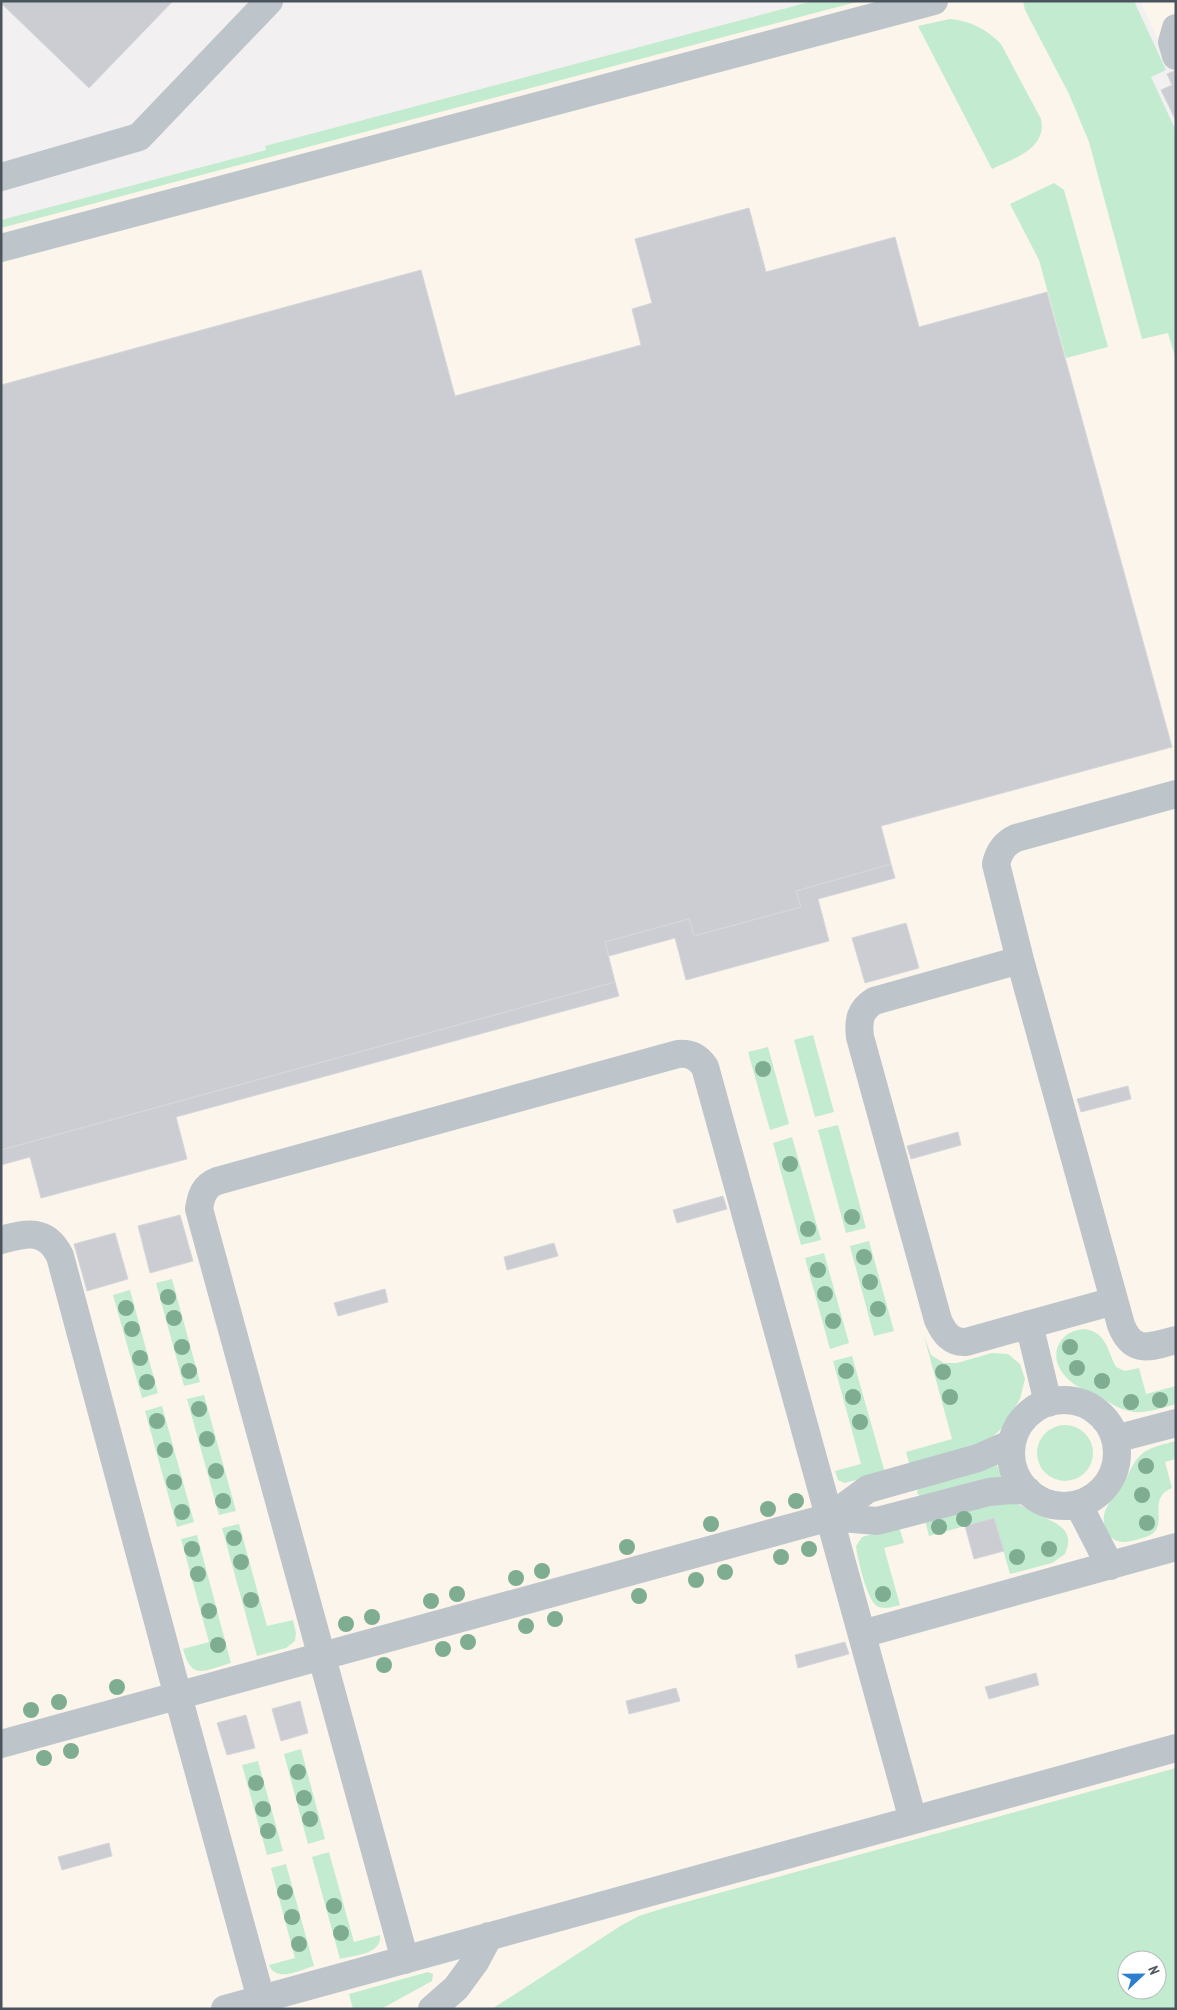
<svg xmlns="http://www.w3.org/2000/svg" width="1177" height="2010" viewBox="0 0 1177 2010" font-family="'PT Sans Narrow',sans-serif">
<rect width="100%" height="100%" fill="#f2f0f0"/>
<path fill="#fbf5ec" d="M813,1H1035L1176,287V1788L534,2009H1V220L266,150L265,146Z
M1140,1H1176V121L1161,90L1172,85L1173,72Z"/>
<path fill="#c3ebd0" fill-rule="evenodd" d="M813,1H860L1,228V220L266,150L265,146Z
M1023,1H1134L1166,70L1151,77L1176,131V360L1168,333L1142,339L1089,142L1069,94L1025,10Z
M950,19C971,21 986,29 1001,44L1041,119C1047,149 1014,158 992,169L918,26Z
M1054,183L1064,190L1108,347L1066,358L1039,260L1010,204Z
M813,1035L834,1112L815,1117L794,1040Z
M768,1047L789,1124L770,1130L748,1052Z
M838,1125L866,1228L846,1233L818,1130Z
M792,1137L821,1240L801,1245L773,1143Z
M869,1241L894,1331L874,1336L850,1246Z
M824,1253L849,1343L830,1349L805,1258Z
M172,1279L200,1382L184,1386L156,1283Z
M130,1290L158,1393L142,1398L113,1295Z
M1085,1329C1107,1333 1107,1350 1116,1367L1125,1371L1139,1368L1146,1394L1176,1386V1404C1162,1408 1148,1413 1134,1412C1120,1410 1110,1403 1099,1396C1093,1392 1087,1391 1081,1388C1065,1380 1050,1362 1059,1344C1065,1333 1074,1330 1085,1329Z
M924,1336L931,1355L944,1363H957L992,1353L1008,1354L1020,1364L1025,1379L1020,1399L1002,1428L989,1440L910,1466L906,1452L952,1439Z
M852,1356L885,1473L844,1483L838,1480L835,1471L861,1464L833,1361Z
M204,1395L236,1511L219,1515L187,1399Z
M162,1406L194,1522L177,1527L145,1411Z
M1037 1453a28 28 0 1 1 56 0a28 28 0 1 1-56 0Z
M1176,1441V1459L1165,1462L1172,1488C1144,1499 1173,1527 1146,1537C1139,1539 1130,1542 1123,1542C1106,1542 1099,1520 1107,1507C1111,1499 1118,1493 1123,1485C1129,1474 1132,1462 1143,1453C1153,1446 1165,1444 1176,1441Z
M996,1463L1002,1477L921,1497L917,1493L918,1489Z
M991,1502C997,1502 1004,1501 1010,1502C1020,1504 1027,1509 1035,1513C1053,1522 1077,1528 1065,1554L1052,1563L1010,1574L994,1518L929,1536L925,1520Z
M239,1524L267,1626L293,1620L296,1633L295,1641L286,1648L257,1656L222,1528Z
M899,1527L904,1543L884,1548L900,1605C892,1607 884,1610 877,1606C867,1600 857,1557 856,1546L862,1537Z
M197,1535L231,1663C205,1670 192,1682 183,1649L209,1642L181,1539Z
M301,1749L325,1839L308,1844L284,1754Z
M258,1761L283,1851L267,1855L242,1765Z
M1176,1768V2009H492L622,1925L639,1916L664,1908ZM1127,1960H1157V1990H1127Z
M329,1852L354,1942L380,1935C382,1955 354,1955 340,1959L312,1857Z
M286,1864L314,1966C300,1970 277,1983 269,1965L295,1958L271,1868Z
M428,1972L433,1974L432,1981L381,2009H353L349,1994Z"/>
<path fill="#cbcdd2" stroke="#d5d7db" d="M3,1H173L89,88L1,3Z
M1176,70V121L1161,90L1172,85L1167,74Z
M749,208L766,272L895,237L919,327L1047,292L1172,747L881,826L891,864L796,891L801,907L694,936L689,919L605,942L615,982L1,1150V385L421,270L455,396L641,345L632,309L652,303L635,239Z
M891,864L895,878L818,899L829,941L686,980L675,938L609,956L605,942L689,919L694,936L801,907L796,891Z
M906,923L919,968L865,983L852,938Z
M615,982L619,996L176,1117L187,1159L41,1198L30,1157L1,1165V1150Z
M1128,1086L1131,1099L1081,1112L1077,1099Z
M958,1132L961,1145L911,1159L907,1146Z
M723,1196L727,1209L677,1223L673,1210Z
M180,1215L193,1261L150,1273L138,1226Z
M115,1233L128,1279L87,1291L74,1244Z
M554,1243L558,1256L507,1270L504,1257Z
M385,1289L388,1302L338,1316L334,1303Z
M994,1518L1004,1551L974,1559L965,1526Z
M845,1642L849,1654L798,1668L795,1655Z
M1036,1673L1039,1685L989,1699L985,1687Z
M676,1688L680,1701L629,1714L626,1701Z
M300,1701L308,1733L281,1741L272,1709Z
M246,1715L255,1748L227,1755L217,1723Z
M109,1843L112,1856L62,1870L58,1857Z"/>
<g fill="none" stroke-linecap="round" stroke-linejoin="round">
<path stroke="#bdc5cb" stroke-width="28" d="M1176,28L1172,42L1176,56
M1,177L139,137L269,1
M1,248L934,1
M1176,794L1016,838C1005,843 999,851 996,864L1020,960L1121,1325C1133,1355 1150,1347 1176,1340
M1020,960L874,1001C860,1010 858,1020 860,1037L938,1320C944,1333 951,1343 966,1342L1114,1301
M1,1240C27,1233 46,1228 60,1256L178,1696L261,1999
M1029,1324L1048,1403
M1011 1453a53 53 0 1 1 106 0a53 53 0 1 1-106 0Z
M1115,1439L1176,1423
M1078,1504L1110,1566
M830,1517L868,1489L978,1458L1012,1443
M862,1634L1176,1547
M1,1744L830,1517L877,1521L989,1492L1011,1490L1028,1491
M405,1960L199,1209C201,1196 204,1186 217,1181L678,1054C691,1053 698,1057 705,1067L913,1820
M225,2009L1176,1748
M432,2009L456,1988L475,1962L489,1936"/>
</g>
<g fill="#7fad92">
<circle cx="763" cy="1069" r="8"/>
<circle cx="790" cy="1164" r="8"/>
<circle cx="852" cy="1217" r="8"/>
<circle cx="808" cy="1229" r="8"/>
<circle cx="864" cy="1257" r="8"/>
<circle cx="818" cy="1270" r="8"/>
<circle cx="870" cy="1282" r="8"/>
<circle cx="825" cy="1294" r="8"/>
<circle cx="168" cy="1297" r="8"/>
<circle cx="126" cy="1308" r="8"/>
<circle cx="878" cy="1309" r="8"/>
<circle cx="174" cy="1318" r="8"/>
<circle cx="833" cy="1321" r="8"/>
<circle cx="132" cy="1329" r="8"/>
<circle cx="182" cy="1347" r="8"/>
<circle cx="1070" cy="1347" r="8"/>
<circle cx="140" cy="1358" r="8"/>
<circle cx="1077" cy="1368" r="8"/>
<circle cx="189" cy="1371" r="8"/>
<circle cx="846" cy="1371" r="8"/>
<circle cx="943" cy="1372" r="8"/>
<circle cx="1102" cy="1381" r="8"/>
<circle cx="147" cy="1382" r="8"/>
<circle cx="853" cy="1397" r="8"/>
<circle cx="950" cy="1397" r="8"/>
<circle cx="1160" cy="1400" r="8"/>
<circle cx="1131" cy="1402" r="8"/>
<circle cx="199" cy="1409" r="8"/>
<circle cx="157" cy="1421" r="8"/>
<circle cx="860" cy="1422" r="8"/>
<circle cx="207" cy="1439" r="8"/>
<circle cx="165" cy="1450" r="8"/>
<circle cx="1146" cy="1466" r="8"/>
<circle cx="216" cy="1471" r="8"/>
<circle cx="174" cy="1482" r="8"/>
<circle cx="1142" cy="1495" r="8"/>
<circle cx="223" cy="1501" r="8"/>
<circle cx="796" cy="1501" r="8"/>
<circle cx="768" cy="1509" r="8"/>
<circle cx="182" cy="1512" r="8"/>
<circle cx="964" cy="1519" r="8"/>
<circle cx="1147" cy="1523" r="8"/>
<circle cx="711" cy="1524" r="8"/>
<circle cx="939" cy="1527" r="8"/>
<circle cx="234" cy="1538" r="8"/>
<circle cx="627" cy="1547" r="8"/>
<circle cx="192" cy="1549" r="8"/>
<circle cx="809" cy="1549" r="8"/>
<circle cx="1049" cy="1549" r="8"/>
<circle cx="781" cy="1557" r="8"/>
<circle cx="1017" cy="1557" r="8"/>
<circle cx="241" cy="1562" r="8"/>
<circle cx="542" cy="1571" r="8"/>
<circle cx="725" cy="1572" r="8"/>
<circle cx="198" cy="1574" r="8"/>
<circle cx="516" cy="1578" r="8"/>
<circle cx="696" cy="1580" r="8"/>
<circle cx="457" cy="1594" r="8"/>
<circle cx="883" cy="1594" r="8"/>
<circle cx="639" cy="1596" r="8"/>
<circle cx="251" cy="1600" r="8"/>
<circle cx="431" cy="1601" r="8"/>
<circle cx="209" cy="1611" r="8"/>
<circle cx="372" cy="1617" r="8"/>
<circle cx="555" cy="1619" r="8"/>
<circle cx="346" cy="1624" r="8"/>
<circle cx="526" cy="1626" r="8"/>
<circle cx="468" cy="1642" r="8"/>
<circle cx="218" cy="1645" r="8"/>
<circle cx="443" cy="1649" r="8"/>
<circle cx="384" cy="1665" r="8"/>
<circle cx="117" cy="1687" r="8"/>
<circle cx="59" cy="1702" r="8"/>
<circle cx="31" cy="1710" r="8"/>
<circle cx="71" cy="1751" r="8"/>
<circle cx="44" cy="1758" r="8"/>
<circle cx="298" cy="1772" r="8"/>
<circle cx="256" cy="1783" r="8"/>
<circle cx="304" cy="1798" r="8"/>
<circle cx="263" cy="1809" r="8"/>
<circle cx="310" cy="1819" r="8"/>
<circle cx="268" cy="1831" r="8"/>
<circle cx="285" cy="1892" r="8"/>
<circle cx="334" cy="1906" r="8"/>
<circle cx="292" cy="1917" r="8"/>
<circle cx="341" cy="1933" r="8"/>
<circle cx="299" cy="1944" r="8"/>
</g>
<rect width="1177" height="2010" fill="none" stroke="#4a545c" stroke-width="5"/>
<g transform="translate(1142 1975) rotate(68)"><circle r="24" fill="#ffffff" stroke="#b7bbbe"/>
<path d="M0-4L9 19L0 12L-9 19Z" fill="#2c7fd0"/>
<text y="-8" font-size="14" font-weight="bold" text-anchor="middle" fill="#4a545c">N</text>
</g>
</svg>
